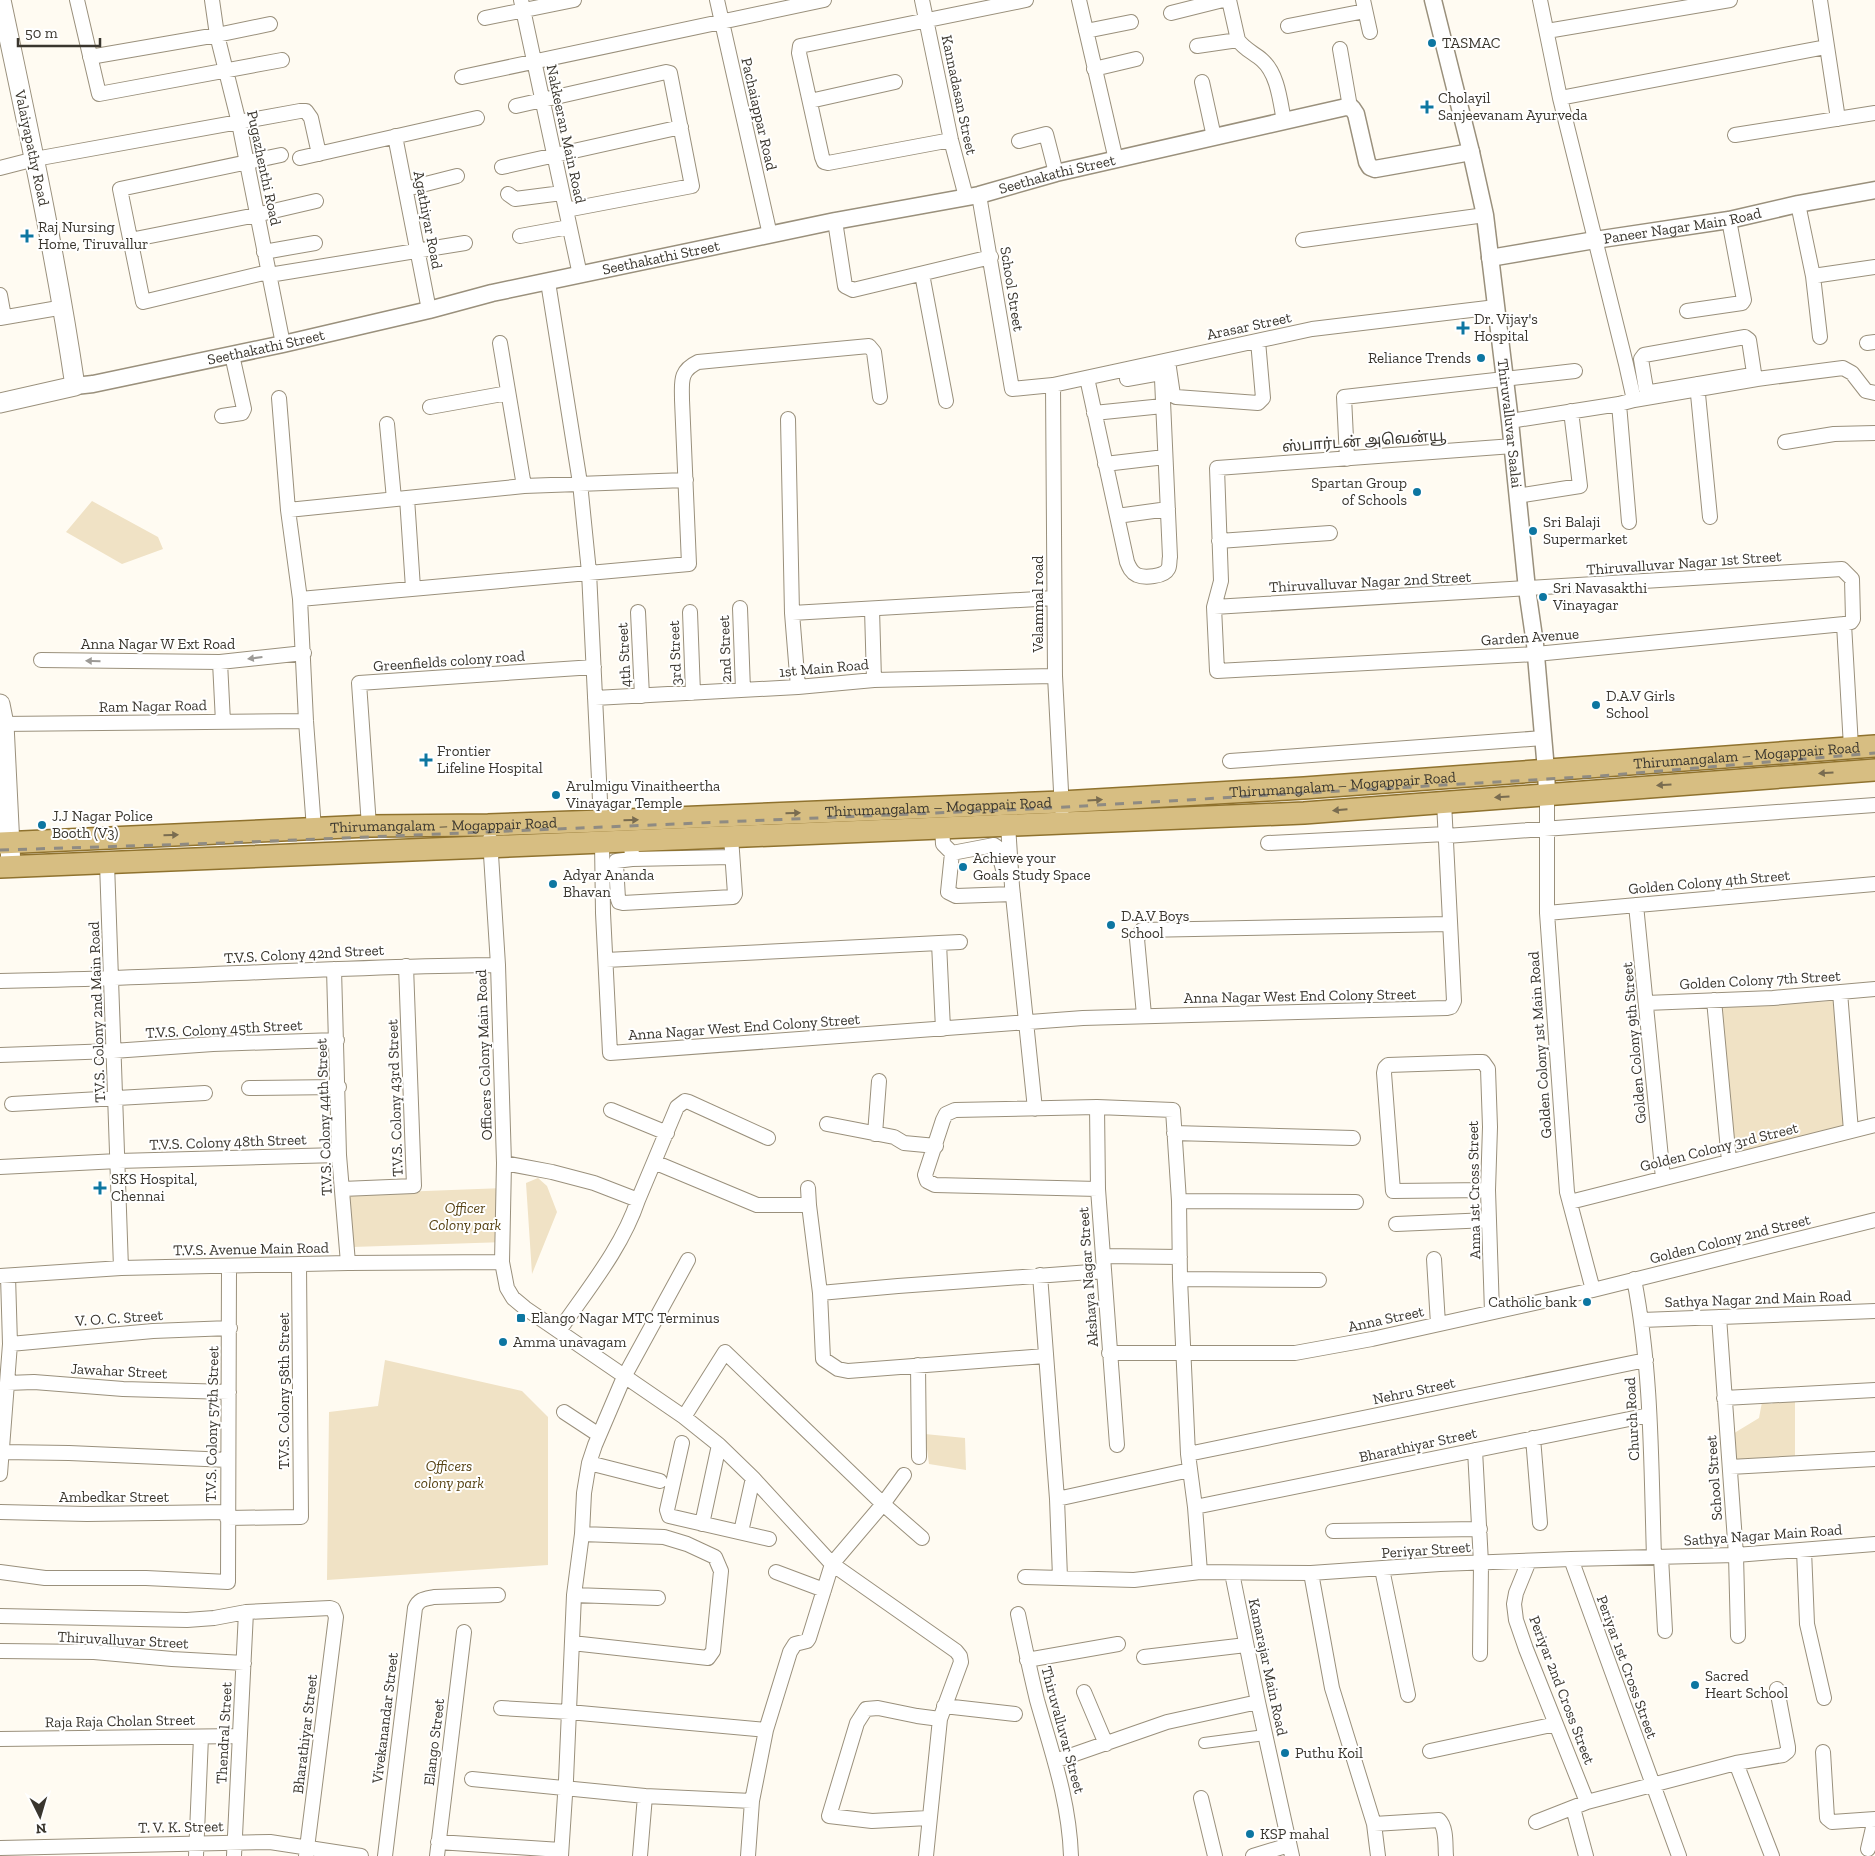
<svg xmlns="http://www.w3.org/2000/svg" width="1875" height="1856" viewBox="0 0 1875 1856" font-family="'Zilla Slab','Noto Sans Tamil',serif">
<rect width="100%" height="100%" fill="#fffbf2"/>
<path fill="#f0e2c5" d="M92,501L158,537L163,549L122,564L66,532Z
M1847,1000L1848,1126L1731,1154L1717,1007Z
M538,1178L547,1186L557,1212L532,1274L526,1183Z
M504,1188L506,1242L352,1247L347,1194Z
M385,1360L522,1391L548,1417V1565L327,1580L329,1412L378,1406Z
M1795,1398V1458L1733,1461L1731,1435L1759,1418L1762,1402L1772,1404L1776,1399Z
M925,1434L965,1438L966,1470L929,1464Z"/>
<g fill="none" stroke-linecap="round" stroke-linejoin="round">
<g stroke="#9a907c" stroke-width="12">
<path id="pedestrian" d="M1204,1743L1265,1735"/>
</g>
<g stroke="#9a907c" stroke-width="16">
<path id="minor" d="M77,0L99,94L282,60
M212,0L217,35L239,123L283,344
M521,0L580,275
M717,0L770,235
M922,0L951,140L966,197
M1079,0L1116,160
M1229,0L1238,40C1244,49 1254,53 1262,60C1278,74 1280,101 1284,121
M1363,0L1370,32
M1540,0L1560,98L1626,364L1634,400
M1820,0L1838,119
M1171,13L1223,0
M485,18L574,0
M1288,26L1365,11
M1086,31L1131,22
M1547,31L1730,0
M1197,46L1238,40
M1340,49L1350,107
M90,57L217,35L270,24
M1094,69L1136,59
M462,77L824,0
M1202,82L1214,137
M1560,98L1826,47
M810,101L895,82
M516,106L666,72L670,73L692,186L566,210
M1735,135L1875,113
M395,136L429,310
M951,140L828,163L824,162L822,157L799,53L800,46L1026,0
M1019,141L1046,134L1056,173
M300,158L477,118
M502,167L681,127
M0,168L35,159L300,111H306L311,118L319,154
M406,189L457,176
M508,194L515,199L562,193
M979,195L1012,389L1053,385L1312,329L1496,307
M1798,204L1813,276
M835,221L845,286L853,290L991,257
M520,236L569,227
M130,240L256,215L316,201
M1303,240L1485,215
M264,252L315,243
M268,272L143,302L120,189L281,155
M922,274L946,401
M269,275L465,243
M548,282L580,483L589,572L601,821
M0,295L4,317
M1687,311L1742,303L1744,300L1729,220
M0,318L64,307
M1745,337L1749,340L1754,373L1752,375L1651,392L1646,389L1641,359L1644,355Z
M1820,337L1813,276L1875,267
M500,343L524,486
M1867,343L1875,342
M1168,361L1173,395L1176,397L1258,403L1263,398L1258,341
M1087,378L1127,562C1129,567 1131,572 1137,575C1144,578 1164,577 1168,569C1170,566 1169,561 1170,557L1162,379L1160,375L1155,374L1127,379
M1697,384L1710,517
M1053,385L1055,676L1062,810
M279,398L288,510L300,599L306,721L314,829
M1619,404L1629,522
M430,407L508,393
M1094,413L1163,406
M222,416L242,413L244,409L232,355
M788,419L792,613L798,687
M1510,421L1619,404L1634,400L1757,379L1843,368L1852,373L1866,391L1875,393
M387,424L394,499
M1785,442L1834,434L1875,433
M1347,459L1344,397L1575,371
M1105,464L1165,457
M1517,496L1580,486L1571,411
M407,498L413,588
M288,510L524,486L686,480
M1117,516L1168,509
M1219,541L1330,533
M300,599L689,564L682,400C682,382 679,371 698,362L869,346L874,352L880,397
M1214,607L1842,569L1852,579L1853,619L1851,622L1844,624L1536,654L1217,671L1214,607L1221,581L1217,468L1513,446
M740,608L743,690
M872,609L874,680
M638,612L642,696
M690,612L693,693
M792,613L1054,598
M1844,624L1851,747
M41,660L220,662L304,653
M220,662L223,722
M595,698L798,687L874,680L1055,676
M0,724L306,721
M1230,761L1543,738
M1547,794V913L1567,1192L1593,1290
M1008,825L1012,886L1035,1109
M369,826L359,683L594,667
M942,827L943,844L952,853
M1446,836L1875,805
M490,839L498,965L504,1163L502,1262L507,1288L513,1298L525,1308L684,1417L719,1445L753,1478L832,1564L956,1651L960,1656L961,1662L940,1719L926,1856
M631,841L632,859L616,861V864L618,899L619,902L623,903L733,897L735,894L731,837
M602,842L603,913L610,1053L1083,1018L1447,1008L1451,1007L1454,1001L1444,802
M1268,843L1446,834
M632,859L732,857
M107,863L121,1268
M1004,873L997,847L994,845L952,853L948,892L956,896L1013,894
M1636,905L1663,1178
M1547,913L1875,884
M939,943L960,942
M606,960L939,943L943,1029
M334,969L339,1155L348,1263
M0,981C166,979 332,966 498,965
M1840,992L1851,1131
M1714,1000L1729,1161
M1646,1003L1773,998L1875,989
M1144,1015L1137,939L1142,930L1449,924
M0,1055L113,1051L213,1044L337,1040
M249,1088L339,1087
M12,1104L205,1093
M1097,1107L1098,1189L1117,1445
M611,1110L667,1133
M827,1124L894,1137L904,1143L936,1146
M1174,1133L1353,1138
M875,1134L879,1081
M654,1162L677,1107L685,1101L689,1102L768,1138
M504,1163L552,1172L594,1183L638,1200L654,1162L757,1205H809L820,1293L823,1359L838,1369L848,1371L1045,1356
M0,1167L118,1161L339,1155
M808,1188L809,1205
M342,1189L414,1186L406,966
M1098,1189L935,1185L927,1181L925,1175L943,1120L946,1114L955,1110L1097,1107L1173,1110L1179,1201L1180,1279L1188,1454L1195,1507L1200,1572
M1488,1190L1393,1191L1384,1073L1385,1068L1388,1065L1477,1062H1483L1488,1069L1490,1127L1488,1190L1492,1312
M1179,1201L1356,1202
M1570,1202L1875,1125
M1396,1224L1489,1220
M1103,1256L1180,1257
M1434,1259L1438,1324
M1040,1275L1057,1499L1060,1577
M0,1276L121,1268L348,1263L502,1262
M1180,1279L1319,1280
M1634,1279C1652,1371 1651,1465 1654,1557
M820,1293L898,1286L1104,1271
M1719,1317L1736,1555L1738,1636
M1642,1320L1875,1311
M559,1331C587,1290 622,1248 638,1200
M10,1344L153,1331L230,1328
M1109,1353H1295L1372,1339L1593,1290L1875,1220
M918,1365L919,1457
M7,1383L34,1382L123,1389L229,1392
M1724,1398L1875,1390
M564,1412L599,1435
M684,1417L725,1352L883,1504L922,1538
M1533,1438L1540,1523
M682,1443L667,1510L669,1516L769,1539
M1475,1450L1481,1563L1480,1654
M2,1452L69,1453L228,1460
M1188,1454L1646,1360
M589,1463L660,1481
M1730,1467L1875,1459
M0,1474L10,1344L8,1276
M1057,1499L1190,1470
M1195,1507L1649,1415
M0,1512L87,1514L227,1512
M227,1518L301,1517L299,1264
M702,1524L719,1445
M1333,1531L1480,1529
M741,1532L753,1478
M1804,1550L1807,1624L1824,1698
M1661,1557L1665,1631
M1571,1559L1679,1856
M1529,1561L1516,1593L1514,1604L1516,1620L1526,1649L1587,1802
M1382,1569L1408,1695
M0,1572L45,1578H146L228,1582L229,1267
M776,1572L824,1590
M1232,1573L1258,1702L1292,1856
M1311,1573L1332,1688L1374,1824L1378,1856
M1025,1577L1134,1580L1200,1572L1311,1573L1440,1564L1571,1559L1736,1555L1875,1544
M574,1595L658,1598
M1018,1614C1024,1643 1030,1671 1037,1700C1052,1753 1069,1800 1071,1856
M0,1616L187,1620L214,1618L246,1612L330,1608L333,1609L336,1617L306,1856
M572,1643L708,1658L713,1651L721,1571L715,1557L687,1544L664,1537L582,1534
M0,1651L94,1652L172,1659L244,1663
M1144,1657L1246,1645
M1027,1660L1118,1644
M1084,1692L1106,1744
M944,1706L1015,1714
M501,1708L569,1712L766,1730
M0,1739L240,1736
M1430,1751L1556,1724
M1823,1752L1827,1818L1832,1822L1875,1819L1868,1849
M1055,1761L1167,1722L1258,1702
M1736,1763L1772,1856
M472,1779L645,1796
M1201,1798L1215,1856
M1573,1808L1586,1856
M928,1818L872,1821L829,1816L857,1723L866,1709L878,1708L917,1716L940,1719
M1536,1822L1587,1802L1736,1763L1783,1755L1788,1751V1747L1777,1689
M1374,1824L1439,1820C1447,1828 1445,1845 1446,1856
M438,1842L561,1850
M0,1848L270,1842L361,1856
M196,1856L201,1737
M234,1856L246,1612
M385,1856L415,1608C419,1599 424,1599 434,1597L498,1595
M437,1856L464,1632
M561,1856L566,1780L574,1595L582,1534L584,1493L589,1463L595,1445L624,1377L688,1260
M640,1856L645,1796L752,1801
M748,1856L752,1801L766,1730L790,1652L795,1644L807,1641L809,1638L832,1564L883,1504L904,1475
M1253,1856L1289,1845"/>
</g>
<g stroke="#9a907c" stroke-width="19">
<g id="tertiary">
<path id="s1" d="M1433,0L1471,152L1485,215L1510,421L1527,589L1535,644L1546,770L1547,794"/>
<path id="s2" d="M1490,258L1595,240L1729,220L1798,204L1875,190"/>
<path id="s3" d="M75,386L93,384L283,344L429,310L492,293L835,221L979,195L1056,173L1346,107L1352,108L1356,114L1367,162L1370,167L1375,169L1471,152"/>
</g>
</g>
<g stroke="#9a907c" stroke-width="21">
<path id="secondary" d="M0,403L75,386C56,256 28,128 1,0
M0,704L4,724L11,867"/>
</g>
<g stroke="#8f722e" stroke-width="24">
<g id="primary">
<path id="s4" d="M0,843L369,826L488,825L601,821L1061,802L1304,788L1875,746"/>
<path d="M0,867L1304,813L1875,770"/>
</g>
</g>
<use href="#pedestrian" stroke="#fff" stroke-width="10"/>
<use href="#minor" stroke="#fff" stroke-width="14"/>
<use href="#tertiary" stroke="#fff" stroke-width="16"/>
<use href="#secondary" stroke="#fff" stroke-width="19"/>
<use href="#primary" stroke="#d7be82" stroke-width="21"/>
<path stroke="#8f8b82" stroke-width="3" stroke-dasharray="9 9" stroke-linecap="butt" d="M0,850L225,843L1030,809L1600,776L1875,753"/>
</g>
<defs><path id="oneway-solid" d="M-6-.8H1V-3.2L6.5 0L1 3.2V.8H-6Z" transform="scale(1.25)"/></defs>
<g fill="#9c9a96">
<use href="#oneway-solid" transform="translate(255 658) rotate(173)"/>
<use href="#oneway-solid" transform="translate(93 661) rotate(-179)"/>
</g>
<g fill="#796c50">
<use href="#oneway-solid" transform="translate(1826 773) rotate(176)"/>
<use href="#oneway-solid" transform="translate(1664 785) rotate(176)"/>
<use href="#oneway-solid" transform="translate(1502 797) rotate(176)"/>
<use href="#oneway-solid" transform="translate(1095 800) rotate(-3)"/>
<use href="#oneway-solid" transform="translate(1340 810) rotate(175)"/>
<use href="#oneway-solid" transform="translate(793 813) rotate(-2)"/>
<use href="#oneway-solid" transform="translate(631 820) rotate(-2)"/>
<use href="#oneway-solid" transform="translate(171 835) rotate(-2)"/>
</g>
<g fill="#0d76a1" stroke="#fff" stroke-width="2">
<circle cx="1432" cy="43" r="5"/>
<path d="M1424.5 99.5h5v5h5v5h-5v5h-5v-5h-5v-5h5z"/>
<path d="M24.5 228.5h5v5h5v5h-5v5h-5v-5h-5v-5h5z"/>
<path d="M1460.5 320.5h5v5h5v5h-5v5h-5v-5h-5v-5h5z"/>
<circle cx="1481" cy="358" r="5"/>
<circle cx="1417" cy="492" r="5"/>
<circle cx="1533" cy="531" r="5"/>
<circle cx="1543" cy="597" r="5"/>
<circle cx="1596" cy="705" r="5"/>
<path d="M423.5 752.5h5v5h5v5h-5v5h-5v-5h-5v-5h5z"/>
<circle cx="556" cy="795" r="5"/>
<circle cx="42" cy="825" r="5"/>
<circle cx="963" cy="867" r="5"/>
<circle cx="553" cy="884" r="5"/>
<circle cx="1111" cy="925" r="5"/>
<path d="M97.5 1180.5h5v5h5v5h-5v5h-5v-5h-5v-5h5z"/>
<circle cx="1587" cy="1302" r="5"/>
<rect x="516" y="1313" width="10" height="10" rx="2.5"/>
<circle cx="503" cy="1342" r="5"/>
<circle cx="1695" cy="1685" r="5"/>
<circle cx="1285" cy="1753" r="5"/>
<circle cx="1250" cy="1834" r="5"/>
</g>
<g text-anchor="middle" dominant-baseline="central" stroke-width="4" stroke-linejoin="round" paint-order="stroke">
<g font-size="15" fill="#3a362e" stroke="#fff" text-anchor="start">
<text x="1442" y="43">TASMAC</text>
<text x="1438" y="98">Cholayil<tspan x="1438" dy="17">Sanjeevanam Ayurveda</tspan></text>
<text x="38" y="227">Raj Nursing<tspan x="38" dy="17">Home, Tiruvallur</tspan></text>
<text x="1474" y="319">Dr. Vijay's<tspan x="1474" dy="17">Hospital</tspan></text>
<text x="1471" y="358" text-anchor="end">Reliance Trends</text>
<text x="1407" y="483" text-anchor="end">Spartan Group<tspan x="1407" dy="17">of Schools</tspan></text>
<text x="1543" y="522">Sri Balaji<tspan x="1543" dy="17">Supermarket</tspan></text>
<text x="1553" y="588">Sri Navasakthi<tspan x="1553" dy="17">Vinayagar</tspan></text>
<text x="1606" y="696">D.A.V Girls<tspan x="1606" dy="17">School</tspan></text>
<text x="437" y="751">Frontier<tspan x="437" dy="17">Lifeline Hospital</tspan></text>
<text x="566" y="786">Arulmigu Vinaitheertha<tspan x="566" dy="17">Vinayagar Temple</tspan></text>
<text x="52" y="816">J.J Nagar Police<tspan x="52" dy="17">Booth (V3)</tspan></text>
<text x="973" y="858">Achieve your<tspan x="973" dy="17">Goals Study Space</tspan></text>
<text x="563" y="875">Adyar Ananda<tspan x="563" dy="17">Bhavan</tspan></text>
<text x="1121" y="916">D.A.V Boys<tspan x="1121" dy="17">School</tspan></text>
<text x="111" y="1179">SKS Hospital,<tspan x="111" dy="17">Chennai</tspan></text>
<text x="1577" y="1302" text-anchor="end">Catholic bank</text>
<text x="531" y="1318">Elango Nagar MTC Terminus</text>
<text x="513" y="1342">Amma unavagam</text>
<text x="1705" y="1676">Sacred<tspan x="1705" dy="17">Heart School</tspan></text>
<text x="1295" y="1753">Puthu Koil</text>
<text x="1260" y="1834">KSP mahal</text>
</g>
<g font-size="15" fill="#3a362e" stroke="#fff">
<text transform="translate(959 95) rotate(78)">Kannadasan Street</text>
<text transform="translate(759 114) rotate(77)">Pachaiappar Road</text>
<text transform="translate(566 134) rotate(78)">Nakkeeran Main Road</text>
<text transform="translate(32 148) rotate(78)">Valaiyapathy Road</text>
<text transform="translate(264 168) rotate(78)">Pugazhenthi Road</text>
<text stroke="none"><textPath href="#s3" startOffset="1005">Seethakathi Street</textPath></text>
<text transform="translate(428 220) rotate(79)">Agathiyar Road</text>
<text stroke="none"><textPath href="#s2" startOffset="195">Paneer Nagar Main Road</textPath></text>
<text stroke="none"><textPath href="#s3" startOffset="600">Seethakathi Street</textPath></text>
<text transform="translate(1012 289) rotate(81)">School Street</text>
<text transform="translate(1249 326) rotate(-12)">Arasar Street</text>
<text stroke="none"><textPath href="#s3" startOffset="195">Seethakathi Street</textPath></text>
<text stroke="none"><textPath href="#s1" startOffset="431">Thiruvalluvar Saalai</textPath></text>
<text transform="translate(1364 441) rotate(-4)">ஸ்பார்டன் அவென்யூ</text>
<text transform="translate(1684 563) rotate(-4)">Thiruvalluvar Nagar 1st Street</text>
<text transform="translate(1370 582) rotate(-3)">Thiruvalluvar Nagar 2nd Street</text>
<text transform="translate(1038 604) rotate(-90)">Velammal road</text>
<text transform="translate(1530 637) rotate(-4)">Garden Avenue</text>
<text x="158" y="644">Anna Nagar W Ext Road</text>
<text transform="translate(725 649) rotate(-92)">2nd Street</text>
<text transform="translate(675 653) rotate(-92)">3rd Street</text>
<text transform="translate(624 655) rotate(-93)">4th Street</text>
<text transform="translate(449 661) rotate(-4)">Greenfields colony road</text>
<text transform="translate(824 668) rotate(-5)">1st Main Road</text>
<text transform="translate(153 706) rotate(-1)">Ram Nagar Road</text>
<text stroke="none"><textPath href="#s4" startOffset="1749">Thirumangalam – Mogappair Road</textPath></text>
<text stroke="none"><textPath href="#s4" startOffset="1344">Thirumangalam – Mogappair Road</textPath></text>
<text stroke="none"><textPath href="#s4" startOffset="939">Thirumangalam – Mogappair Road</textPath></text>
<text stroke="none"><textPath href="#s4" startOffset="444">Thirumangalam – Mogappair Road</textPath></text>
<text transform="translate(1709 882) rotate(-5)">Golden Colony 4th Street</text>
<text transform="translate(304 954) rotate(-3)">T.V.S. Colony 42nd Street</text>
<text transform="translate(1760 980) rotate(-3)">Golden Colony 7th Street</text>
<text transform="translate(1300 996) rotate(-1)">Anna Nagar West End Colony Street</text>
<text transform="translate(97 1012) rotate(-92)">T.V.S. Colony 2nd Main Road</text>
<text transform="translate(744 1027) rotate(-4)">Anna Nagar West End Colony Street</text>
<text transform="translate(224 1029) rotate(-3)">T.V.S. Colony 45th Street</text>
<text transform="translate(1634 1043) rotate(-95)">Golden Colony 9th Street</text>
<text transform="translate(1540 1045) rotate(-94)">Golden Colony 1st Main Road</text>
<text transform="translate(484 1055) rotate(-92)">Officers Colony Main Road</text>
<text transform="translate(395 1098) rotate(-92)">T.V.S. Colony 43rd Street</text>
<text transform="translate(324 1117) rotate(-92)">T.V.S. Colony 44th Street</text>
<text transform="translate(228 1142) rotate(-2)">T.V.S. Colony 48th Street</text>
<text transform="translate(1719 1147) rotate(-14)">Golden Colony 3rd Street</text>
<text transform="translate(1474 1190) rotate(-91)">Anna 1st Cross Street</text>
<text transform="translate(1730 1239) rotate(-14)">Golden Colony 2nd Street</text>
<text transform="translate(251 1249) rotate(-1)">T.V.S. Avenue Main Road</text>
<text transform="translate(1088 1277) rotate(-94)">Akshaya Nagar Street</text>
<text transform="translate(1758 1299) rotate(-2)">Sathya Nagar 2nd Main Road</text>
<text transform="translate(119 1318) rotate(-4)">V. O. C. Street</text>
<text transform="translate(1386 1319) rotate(-12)">Anna Street</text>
<text transform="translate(119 1371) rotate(3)">Jawahar Street</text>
<text transform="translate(284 1391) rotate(-90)">T.V.S. Colony 58th Street</text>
<text transform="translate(1414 1391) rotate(-12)">Nehru Street</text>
<text transform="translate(1632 1419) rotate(-93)">Church Road</text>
<text transform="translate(212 1424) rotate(-89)">T.V.S. Colony 57th Street</text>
<text transform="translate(1418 1445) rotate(-12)">Bharathiyar Street</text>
<text transform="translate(1714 1478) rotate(-94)">School Street</text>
<text x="114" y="1497">Ambedkar Street</text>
<text transform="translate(1763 1535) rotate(-4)">Sathya Nagar Main Road</text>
<text transform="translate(1426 1550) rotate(-4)">Periyar Street</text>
<text transform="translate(123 1640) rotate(3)">Thiruvalluvar Street</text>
<text transform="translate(1268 1667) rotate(78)">Kamarajar Main Road</text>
<text transform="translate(1627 1667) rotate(70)">Periyar 1st Cross Street</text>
<text transform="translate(1562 1690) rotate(69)">Periyar 2nd Cross Street</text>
<text transform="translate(385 1718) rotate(-83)">Vivekanandar Street</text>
<text transform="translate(120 1721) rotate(-1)">Raja Raja Cholan Street</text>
<text transform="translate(1063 1730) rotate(75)">Thiruvalluvar Street</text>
<text transform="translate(224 1733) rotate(-87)">Thendral Street</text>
<text transform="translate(305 1734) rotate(-83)">Bharathiyar Street</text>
<text transform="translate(434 1742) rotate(-83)">Elango Street</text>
<text transform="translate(181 1827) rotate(-1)">T. V. K. Street</text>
</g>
<g font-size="15" font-style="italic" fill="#564213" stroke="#fff">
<text x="465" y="1208">Officer<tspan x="465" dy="17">Colony park</tspan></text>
<text x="449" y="1466">Officers<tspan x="449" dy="17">colony park</tspan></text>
</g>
</g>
<g transform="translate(40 1816) rotate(175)" stroke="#ffffff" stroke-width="4" paint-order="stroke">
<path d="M0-4L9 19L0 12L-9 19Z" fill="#3a362e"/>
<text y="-8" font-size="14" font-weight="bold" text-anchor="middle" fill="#3a362e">N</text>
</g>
<path d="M18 38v8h82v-8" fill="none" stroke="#3a362e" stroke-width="2.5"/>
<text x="25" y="38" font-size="15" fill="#3a362e" stroke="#ffffff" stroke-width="4" paint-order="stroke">50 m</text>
</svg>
